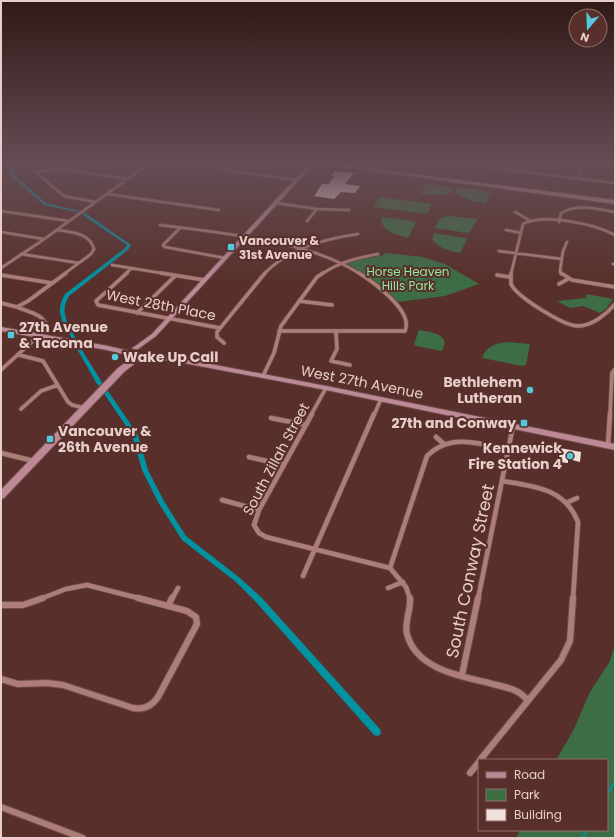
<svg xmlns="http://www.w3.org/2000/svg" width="616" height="839" viewBox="0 0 616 839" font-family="Poppins,sans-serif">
<rect width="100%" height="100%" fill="#582f2a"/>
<path fill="#3c6d45" d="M426,184H429L455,188L447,195L421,194Z
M457,187L490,192L486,203L472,201L457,194L456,189Z
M380,197L432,204L427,214L373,207Z
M449,216L478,219L470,232L468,233L435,228L440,218Z
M382,217L414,221L416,223L408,238C398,235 378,230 382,217Z
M434,233L465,238L467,239L460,253C450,251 438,248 432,239Z
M386,253L423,257L445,264L479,284L445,296L398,302L382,286L348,264L352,261L383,255Z
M586,294L613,299L606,309L600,313L583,306L570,308L557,301L586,298Z
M419,330C428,332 442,332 445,343L442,351L416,346L414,344Z
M508,342L530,344L526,365L522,366L482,358C486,346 496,343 508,342Z
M615,645V838H516L520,830H607V760H556L573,731L590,692L610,661Z"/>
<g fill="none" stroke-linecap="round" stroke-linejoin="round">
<path stroke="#0192a2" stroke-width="2" d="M607,795L615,781
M583,838L587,830"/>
<path fill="#0192a2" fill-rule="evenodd" d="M9,165H13V174L46,203L80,211L78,212L44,205L10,175Z
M83,213H85L131,245L128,250L69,296C59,313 68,324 76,339L74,340L72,339C63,322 54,313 65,294L125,248L127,245L83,215Z
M76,346H80V347L103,384L102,385L100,386L97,384L76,347Z
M106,390L108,391L138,435L148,470L164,501L186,536L240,578L261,597L380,729L381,732L380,735L377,736L374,735L255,601L236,582L182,540L158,502L142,470L132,435L103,392Z"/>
</g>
<path fill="#f2e0dd" d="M335,171L354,173L345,184L360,186L355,193L341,192L334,199L314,196L322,184H328L335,176H331Z
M560,448L581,452L580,462L568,459V463L559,462Z"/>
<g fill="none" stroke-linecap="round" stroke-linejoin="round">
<g stroke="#6f4d49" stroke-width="4">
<path id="street-far3" d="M32,165L33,170L64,196L95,202
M219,165L220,168L230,171L297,180
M469,165L615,183
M577,165L580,171L578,179
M35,172L63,169L128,179
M527,172L529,166
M107,194L219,210
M276,203L317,209L349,210
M1,211L69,221
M515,212L529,220
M307,221L317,209
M559,222L561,213C578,203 597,209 615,212
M160,225C220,233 309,240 360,274
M180,228L163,245L165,247L225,258
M57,230C71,232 90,233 94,249L91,254L64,274
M506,230L521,233
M1,232L44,239
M499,251L562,259
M21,254L79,263
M613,264H615
M112,265L167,274
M1,268L40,242L147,165
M125,274L132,268
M264,274C289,248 324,239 358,234
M322,274C339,262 357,258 378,254
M511,274L523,224C545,213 594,224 615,235
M561,274L560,271L563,251L567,242"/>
</g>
<g stroke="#6f4d49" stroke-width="5">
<path id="street-far2" d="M127,273L96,301L98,305L220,328
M161,273L204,280
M511,273V284C517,297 564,326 578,326C592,326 607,314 615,304
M561,273L572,280L615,287
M1,275L52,283
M497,275L510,277
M559,284L568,279
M299,301L332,305
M1,303L17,307
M137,313L175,276
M279,331H405C414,311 373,282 359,273
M336,332L337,349L331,361L350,365
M224,343L217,337V332L265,273
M19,355L43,361L68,402L72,405L85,408
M1,370L47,328C45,314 28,312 17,307L28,301L66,273
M263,376L274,353L281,326L317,277L323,273
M21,409L41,391L58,385
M311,415L326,388
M374,415L381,399
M610,415L612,373L615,369"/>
</g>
<g stroke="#6f4d49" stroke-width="6">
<path id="street-far1" d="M312,414L259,510L254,525L259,533L266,537L390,568
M271,418L306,425
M436,437L444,444
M608,445L610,414
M1,453L34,461
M249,457L284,465
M502,481C533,486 565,488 578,522L573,599
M222,500L259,510
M566,503L577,498
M303,576L374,414
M388,588L403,582
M40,599L66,589L87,585L142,599
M172,599L178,588
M410,599L406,587L390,568L427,456C450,433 479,443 508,450
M478,599L513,426"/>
</g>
<g stroke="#6f4d49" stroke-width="8">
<path id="street" d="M410,598C411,610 404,623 407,634C416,669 460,676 489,683C499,686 510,687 518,692C522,694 525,698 528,700
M1,605H23L43,598
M168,606L172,598
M462,675L478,598
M1,679L18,684L47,683L63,685L133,708C144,710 152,706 158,697L197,624L196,617L187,611L138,598
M480,760L561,660L570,641L573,598
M470,773L479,762
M1,807L83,838"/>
</g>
<g stroke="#6f4d49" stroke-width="2">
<path id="secondary" d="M308,165H313L156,336L138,349H134L132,348L134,347L152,334Z
M327,165H342L615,200V204Z
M1,327L108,346L133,352L134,354L130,356L107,350L1,331Z
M143,354L173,357L326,386L615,444V450L326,390L173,361L142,358L124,372L4,498L1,499V490L118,368L136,355Z"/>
</g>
<use href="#street-far3" stroke="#ad7e77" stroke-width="2.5"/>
<use href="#street-far2" stroke="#ad7e77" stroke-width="3.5"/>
<use href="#street-far1" stroke="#ad7e77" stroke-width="4.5"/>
<use href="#street" stroke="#ad7e77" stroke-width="6"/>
<use href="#secondary" fill="#be8997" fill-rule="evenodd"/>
</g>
<linearGradient id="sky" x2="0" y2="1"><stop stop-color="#301a17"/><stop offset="0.58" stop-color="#644d55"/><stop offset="1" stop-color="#644d55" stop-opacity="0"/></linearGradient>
<rect width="616" height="283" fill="url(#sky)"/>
<g fill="#53cadc" stroke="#582f2a" stroke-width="1.5">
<rect x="227" y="243" width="8" height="8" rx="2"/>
<rect x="7" y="331" width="8" height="8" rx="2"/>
<circle cx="115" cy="357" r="4"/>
<circle cx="530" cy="390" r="4"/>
<rect x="520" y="419" width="8" height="8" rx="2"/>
<rect x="46" y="435" width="8" height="8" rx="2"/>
<circle cx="570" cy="456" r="4"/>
</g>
<g text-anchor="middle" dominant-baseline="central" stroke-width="4" stroke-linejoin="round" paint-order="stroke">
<g font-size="12" font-weight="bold" fill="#e8ceca" stroke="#582f2a" text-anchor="start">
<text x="239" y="240">Vancouver &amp;<tspan x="239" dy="14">31st Avenue</tspan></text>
</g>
<g font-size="12" fill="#90e99f" stroke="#582f2a">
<text x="408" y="271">Horse Heaven<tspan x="408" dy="14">Hills Park</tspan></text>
</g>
<g font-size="14" fill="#e8ceca" stroke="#582f2a">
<text transform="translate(161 305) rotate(11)">West 28th Place</text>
<text transform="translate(362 382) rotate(11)">West 27th Avenue</text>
<text transform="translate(276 459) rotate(-62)">South Zillah Street</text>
</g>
<g font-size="14" font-weight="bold" fill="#e8ceca" stroke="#582f2a" text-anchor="start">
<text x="19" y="327">27th Avenue<tspan x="19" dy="16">&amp; Tacoma</tspan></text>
<text x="123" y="357">Wake Up Call</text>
<text x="522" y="382" text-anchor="end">Bethlehem<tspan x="522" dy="16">Lutheran</tspan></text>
<text x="516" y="423" text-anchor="end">27th and Conway</text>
<text x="58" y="431">Vancouver &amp;<tspan x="58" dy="16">26th Avenue</tspan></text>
<text x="562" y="448" text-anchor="end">Kennewick<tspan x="562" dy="16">Fire Station 4</tspan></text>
</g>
<g font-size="17" fill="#e8ceca" stroke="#582f2a">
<text transform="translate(470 571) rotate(-78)">South Conway Street</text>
</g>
</g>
<rect width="616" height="839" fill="none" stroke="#e8ceca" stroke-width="4"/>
<rect x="478" y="759" width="130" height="72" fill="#582f2a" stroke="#926f6a"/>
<rect x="486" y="772" width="20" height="6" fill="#be8997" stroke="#926f6a"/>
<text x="514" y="779" font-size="12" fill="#e8ceca">Road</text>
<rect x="486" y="789" width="20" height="12" fill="#3c6d45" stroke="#926f6a"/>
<text x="514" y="799" font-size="12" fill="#e8ceca">Park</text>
<rect x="486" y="809" width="20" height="12" fill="#f2e0dd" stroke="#926f6a"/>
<text x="514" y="819" font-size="12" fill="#e8ceca">Building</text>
<g transform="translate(588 28) rotate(199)"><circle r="19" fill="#582f2a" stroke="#926f6a"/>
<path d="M0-3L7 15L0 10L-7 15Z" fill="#53cadc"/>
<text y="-6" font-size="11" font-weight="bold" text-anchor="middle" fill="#e8ceca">N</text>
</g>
</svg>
